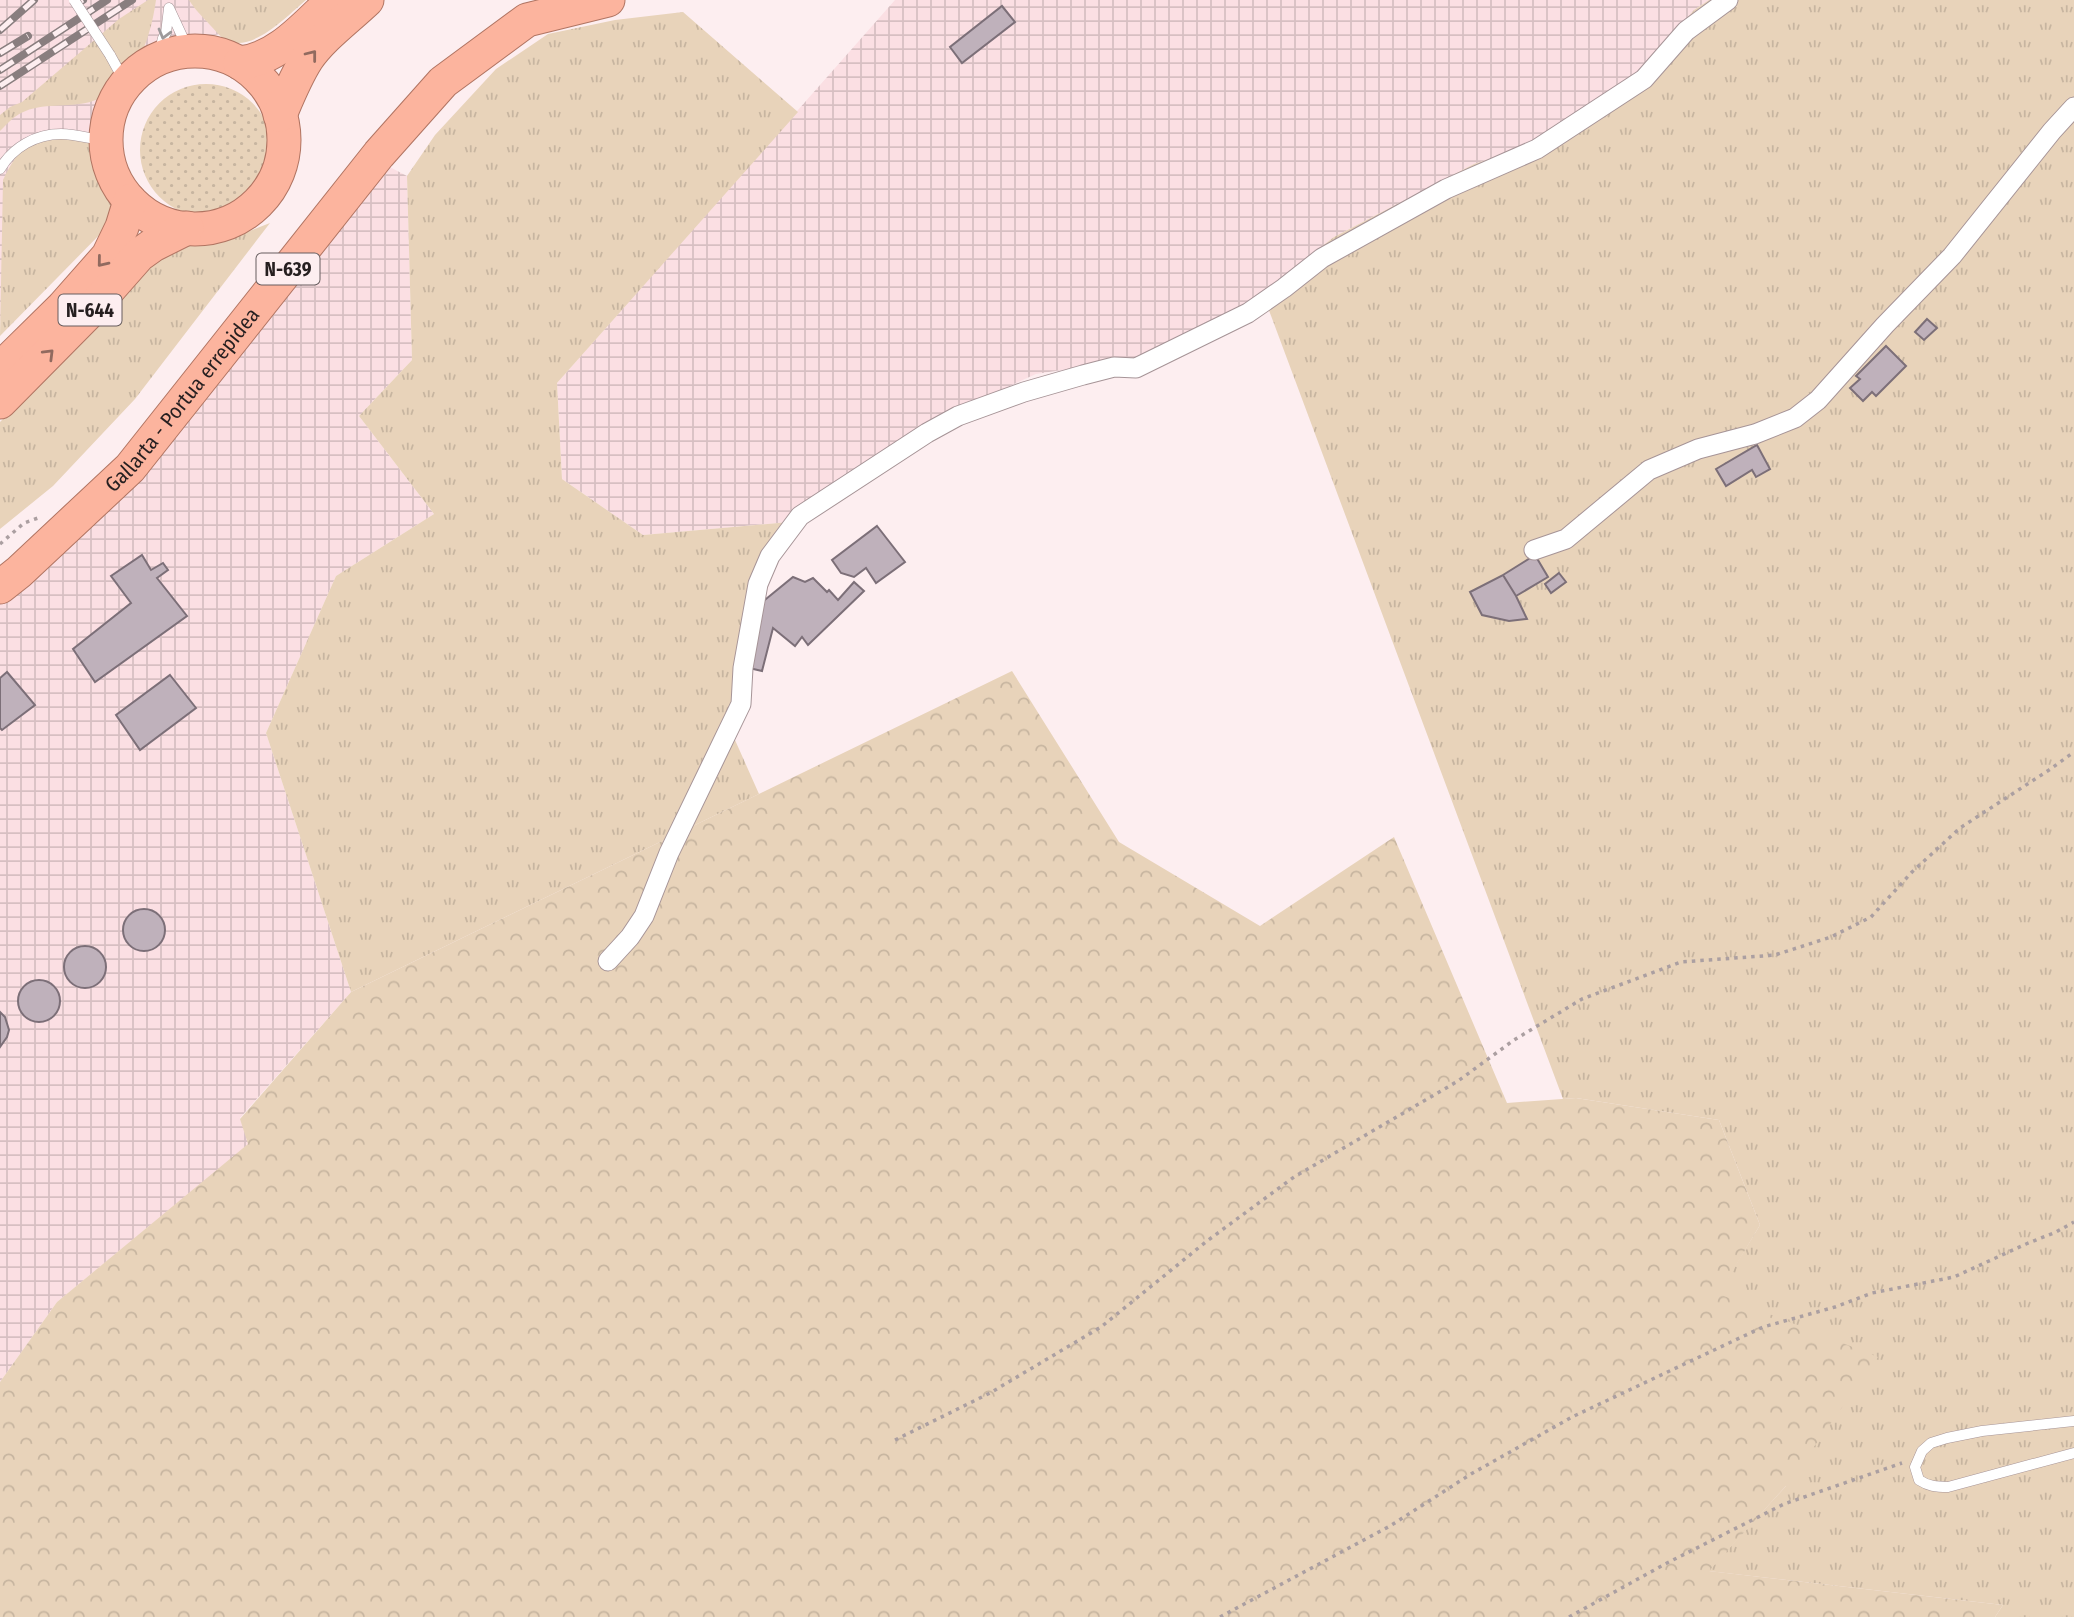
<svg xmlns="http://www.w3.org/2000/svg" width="2074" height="1617" viewBox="0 0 2074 1617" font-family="'Fira Sans Condensed',sans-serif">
<defs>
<pattern id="industrial-grid" width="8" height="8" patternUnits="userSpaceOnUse" patternTransform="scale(1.75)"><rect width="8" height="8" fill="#fbdfe3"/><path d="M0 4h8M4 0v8" fill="none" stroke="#d7bfc2"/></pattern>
<pattern id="grass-tufts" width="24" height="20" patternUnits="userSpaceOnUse" patternTransform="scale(1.75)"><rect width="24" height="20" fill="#e8d3ba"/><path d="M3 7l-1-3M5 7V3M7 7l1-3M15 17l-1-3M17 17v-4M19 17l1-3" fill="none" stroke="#c7b5a0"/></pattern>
<pattern id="forest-crowns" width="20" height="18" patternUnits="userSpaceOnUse" patternTransform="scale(1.75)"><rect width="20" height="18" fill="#e8d3ba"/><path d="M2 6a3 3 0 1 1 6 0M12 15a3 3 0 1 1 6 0" fill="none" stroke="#c7b5a0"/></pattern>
<pattern id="park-dots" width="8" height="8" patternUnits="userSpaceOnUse" patternTransform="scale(1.75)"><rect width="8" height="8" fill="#e8d3ba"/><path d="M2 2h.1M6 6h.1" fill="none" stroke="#c7b5a0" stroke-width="1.8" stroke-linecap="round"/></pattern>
</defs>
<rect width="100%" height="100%" fill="#fdeef0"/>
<path fill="url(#industrial-grid)" d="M0,0H306L240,29L138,54L113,92L105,187L0,321Z
M895,0H1709L1694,10L1639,74L1529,146L1474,164L1334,237L1299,264L1263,297L1140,358L1036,374L981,399L789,522L643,535L562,479L557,383Z
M386,165L407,176L412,360L359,416L434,514L336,576L266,733L351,992L240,1118L249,1144L57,1302L0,1382V597L115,505L184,424Z"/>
<path fill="url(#grass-tufts)" d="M148,0H156C150,42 134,89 90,102C67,108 43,102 21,113C13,117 6,125 0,131V115L10,107L22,102L119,19Z
M189,0H306C288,15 252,54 226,40C220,37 215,30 210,25C203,17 195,10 189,0Z
M1709,0H2074V1617H1995L2003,1605L1708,1571L1786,1486L1718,1294L1760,1225L1719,1120L1576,1098L1563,1099L1264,297L1299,264L1334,237L1474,164L1529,146L1639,74L1694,10Z
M683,12L798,112L557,383L562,479L643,535L789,522L762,579L731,731L759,794L351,992L266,733L336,576L434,514L359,416L412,360L407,176L435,135L496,69L548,34L615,20Z
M67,136L91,139L108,149L119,166L125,191L115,219L0,336L3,180C20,145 29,140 67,136Z
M270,223L135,399L53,486L0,529V422L58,364L151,264L194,244L224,241Z"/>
<path fill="url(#forest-crowns)" d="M1012,671L1119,842L1260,926L1394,837L1507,1103L1576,1098L1719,1120L1760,1225L1719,1294L1878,1357L1786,1486L1709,1571L2003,1605L1995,1617H0V1382L57,1302L248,1144L240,1119L351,992Z"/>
<path fill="url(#park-dots)" d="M140 150a66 66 0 1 1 132 0a66 66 0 1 1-132 0Z"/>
<path fill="#bfb1bb" stroke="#7c6f78" stroke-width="2" d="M1002,6L1015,22L962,63L950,47Z
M1927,319L1937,328L1924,340L1915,332Z
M1886,346L1906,366L1876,396L1872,392L1863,401L1850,388L1860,379L1856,376Z
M1757,445L1770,469L1756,477L1752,470L1726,486L1716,469Z
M877,526L905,562L876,583L866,568L854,577L841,573L832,560Z
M142,555L151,570L163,563L168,570L157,578L187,616L95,682L73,649L131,603L111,576Z
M1535,555L1548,577L1516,596L1503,575Z
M1559,573L1566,582L1551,593L1545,584Z
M1503,575L1516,596L1527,619L1509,621L1482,615L1470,592Z
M793,577L805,582L813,578L827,592L829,590L838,600L854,582L864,591L808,645L802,637L795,646L773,628L762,671L749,668L761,603Z
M7,672L35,705L2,730L0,728V678Z
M170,675L196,708L140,750L116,715Z
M123 930a21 21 0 1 1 42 0a21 21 0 1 1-42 0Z
M64 967a21 21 0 1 1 42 0a21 21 0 1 1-42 0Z
M18 1001a21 21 0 1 1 42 0a21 21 0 1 1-42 0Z
M0,1012L5,1017L9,1030L7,1037L0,1047Z"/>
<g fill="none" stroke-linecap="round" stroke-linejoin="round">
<g stroke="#a69497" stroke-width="11">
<path id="service" d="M110,55L126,84
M158,58L163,38L166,33L169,8L189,51
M0,169C13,147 36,134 61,134C76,134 91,139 106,141
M2074,1421L1982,1431L1947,1438L1931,1443L1922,1451L1915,1467L1919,1480C1928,1486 1936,1487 1948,1487L2074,1453"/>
</g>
<g stroke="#a69497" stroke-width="21">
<path id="minor" d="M1534,550L1566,539L1649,470L1698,449L1755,434L1795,418L1818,400L1885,325L1952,256L2052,131L2074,107
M608,961L630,937L644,916L669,853L741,704L743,668L758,584L770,556L800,516L927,433L958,416L1024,392L1083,375L1114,367L1136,368L1248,313L1284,288L1322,258L1446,189L1537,149L1644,79L1686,31L1728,0"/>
</g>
<g stroke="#b07462" stroke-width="35">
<g id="trunk">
<circle cx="195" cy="140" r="89"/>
<path d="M240,63C278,59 306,25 333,0"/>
<path d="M280,115C288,96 296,76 307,59C322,37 347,19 367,0"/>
<path d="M0,369L63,307L108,256L122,227L130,201"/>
<path d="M0,402L87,314L139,255L153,245L187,228"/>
<path id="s1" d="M0,587L19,572L130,468L379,154L443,82L527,20L608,0"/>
</g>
</g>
<path stroke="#ab9fa1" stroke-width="3.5" stroke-dasharray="3.5 5" stroke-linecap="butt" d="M0,544L24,523L38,518
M895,1440L990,1393L1101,1327L1207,1241L1294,1177L1458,1081L1514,1040L1582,999L1681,962L1775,955L1831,937L1871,917L1912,872L1960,828L2049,770L2074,752
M1220,1617L1390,1526L1471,1474L1572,1417L1763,1327L1835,1307L1872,1293L1954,1277L2026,1244L2056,1232L2074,1222
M1569,1617L1667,1563L1784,1504L1902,1463"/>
<use href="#service" stroke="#fff" stroke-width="10"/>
<use href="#minor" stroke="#fff" stroke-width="19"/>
<use href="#trunk" stroke="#fcb49e" stroke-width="33"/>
<g stroke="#897e7f" stroke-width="8">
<path id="rail" d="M81,1L83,0
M0,30L34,0
M0,53L28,36
M0,70L107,0
M0,86L132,0"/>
</g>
<use href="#rail" stroke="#fdeef0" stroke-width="5" stroke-dasharray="16" stroke-linecap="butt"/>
<g stroke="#a69497" stroke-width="11" stroke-linecap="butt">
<path id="service-bridge" d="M74,0L110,55"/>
</g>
<use href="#service-bridge" stroke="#fff" stroke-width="10"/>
</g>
<defs><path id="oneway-chevron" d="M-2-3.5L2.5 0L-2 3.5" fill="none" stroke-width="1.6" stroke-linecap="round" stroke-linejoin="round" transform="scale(1.75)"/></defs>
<use stroke="#9d9a9b" href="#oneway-chevron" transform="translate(164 34) rotate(105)"/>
<g stroke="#916a5f">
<use href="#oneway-chevron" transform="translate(312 55) rotate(-52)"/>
<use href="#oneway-chevron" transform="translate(102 262) rotate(129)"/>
<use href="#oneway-chevron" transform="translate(49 354) rotate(-45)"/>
</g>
<g text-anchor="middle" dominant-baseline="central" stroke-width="7" stroke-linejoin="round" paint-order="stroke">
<g fill="#fdeef0" stroke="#665d5e" stroke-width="2">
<rect x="256.5" y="253.5" width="63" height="31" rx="5"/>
<rect x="58.5" y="294.5" width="63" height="31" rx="5"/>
</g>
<g font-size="19" font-weight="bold" fill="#261f20">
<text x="288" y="269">N-639</text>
<text x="90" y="310">N-644</text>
</g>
<g font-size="21" fill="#261f20" stroke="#fdeef0">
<text stroke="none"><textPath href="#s1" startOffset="262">Gallarta - Portua errepidea</textPath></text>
</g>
</g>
</svg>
